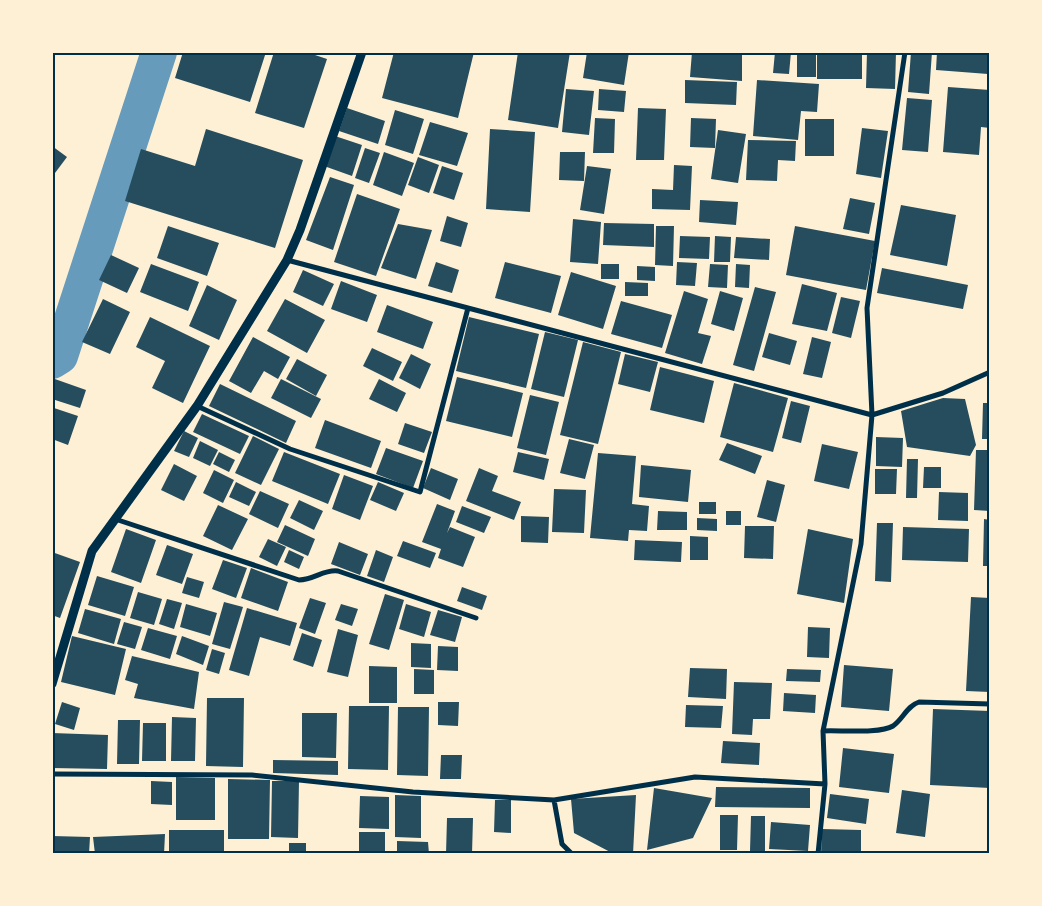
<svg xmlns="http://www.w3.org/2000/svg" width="1042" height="906" viewBox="0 0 1042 906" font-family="Jost,sans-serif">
<rect width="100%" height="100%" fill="#fdf0d5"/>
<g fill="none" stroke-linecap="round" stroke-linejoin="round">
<path stroke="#669bbc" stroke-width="36" d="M52,361L60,356L159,52"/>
</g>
<path fill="#264d5e" d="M183,52H266L250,102L175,78Z
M274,52H306L327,59L304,128L255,113Z
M394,52H474L458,118L382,98Z
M518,52H570L558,128L508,120Z
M587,52H629L624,85L583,78Z
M692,52H742V81L690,77Z
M775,52H791L789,74L773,73Z
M817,52H862V79H817Z
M867,52H896L895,89L866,88Z
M911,52H932L929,94L908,92Z
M937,52H989L988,74L936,70Z
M797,53H816V77H797Z
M685,80L737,82L736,105L685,103Z
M757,80L819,84L817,112L801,111L798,140L753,136Z
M948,87L990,90V128L981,127L979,155L943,152Z
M566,89L594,91L589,135L562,132Z
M599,89L626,91L624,112L598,110Z
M907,98L932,100L928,152L902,150Z
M347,108L385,121L378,144L339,131Z
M638,108L666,109L664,160H636Z
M395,110L424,119L413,154L385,145Z
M595,118L615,119L614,153H593Z
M691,118L716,119L715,148L690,147Z
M805,119H834V156H805Z
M430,122L468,133L457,166L419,155Z
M862,128L888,131L881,178L856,174Z
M206,129L303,160L275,248L125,201L141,149L195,166Z
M490,129L535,132L530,212L486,209Z
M718,130L746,134L738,183L711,179Z
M335,136L362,145L352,176L324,166Z
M748,140L796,141L795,161L778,160L777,181L746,180Z
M52,146L67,157L52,177Z
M365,148L380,153L369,183L355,178Z
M384,152L414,163L402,196L373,185Z
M560,152H585L584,181L559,180Z
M418,157L439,165L429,193L408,185Z
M674,165L692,166L690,210L652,209V189L673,190Z
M442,166L463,173L454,200L433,193Z
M587,166L611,169L604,214L580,210Z
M330,177L354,185L333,250L306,240Z
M357,194L400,209L376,276L334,262Z
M850,198L875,203L869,234L843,229Z
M700,200L738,202L736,225L699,222Z
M901,205L956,215L947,266L890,255Z
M447,216L468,223L461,247L440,241Z
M573,219L601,222L598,264L570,262Z
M604,223L654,224V247L603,245Z
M398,224L432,230L416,279L381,268Z
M168,226L219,243L207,276L157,258Z
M656,226H674L673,266L655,265Z
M795,226L875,241L866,290L786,275Z
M680,236L710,237L709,259L679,258Z
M715,236L731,237L730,262H714Z
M736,237L770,239L769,260L734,258Z
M111,255L139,268L127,293L99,280Z
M436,262L459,270L452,293L428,286Z
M505,262L561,276L551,313L495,298Z
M677,262L697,263L695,286L676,285Z
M151,264L199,282L188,311L140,292Z
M601,264H619V279H601Z
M710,264L728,265L727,288L708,287Z
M736,264L750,265L749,288L735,287Z
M637,266L655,267V281L637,280Z
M882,268L968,285L963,309L877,293Z
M303,270L334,284L323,306L293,292Z
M571,272L616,286L603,329L558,315Z
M341,281L377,295L367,322L331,309Z
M625,282L648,283V296H625Z
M802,284L837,293L827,331L792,324Z
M207,285L237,300L219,340L189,326Z
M755,287L776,292L754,371L733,365Z
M684,291L708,299L698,333L711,336L702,364L665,353Z
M720,291L743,298L734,331L711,324Z
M841,297L860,301L851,338L832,333Z
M103,299L130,312L110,354L82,342Z
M285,299L325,320L307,353L267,331Z
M621,301L672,315L662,348L611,334Z
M387,305L433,322L423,349L377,332Z
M150,317L210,346L183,403L152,388L165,361L136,347Z
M469,317L539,334L526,388L456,371Z
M545,332L578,340L564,397L531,389Z
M769,333L797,341L790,365L762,357Z
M253,337L290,357L278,379L264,371L251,393L229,381Z
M812,337L831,342L822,378L803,374Z
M583,342L621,352L598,444L560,435Z
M372,348L402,362L393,381L363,366Z
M411,354L431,364L420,389L399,378Z
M625,354L658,362L650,392L618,384Z
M297,359L327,375L316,396L286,379Z
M660,367L714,381L704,423L650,410Z
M457,377L523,393L512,437L446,421Z
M52,378L86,390L80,408L52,399Z
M281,379L321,399L311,418L271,398Z
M379,379L406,393L397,412L369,399Z
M734,383L788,398L773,452L720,437Z
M220,384L296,421L286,443L209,406Z
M530,395L559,402L546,455L517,448Z
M943,398L965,399L976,445L970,456L907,447L901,411Z
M791,401L810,406L801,443L782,438Z
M983,403H990V439H982Z
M54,408L78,416L68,445L52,439Z
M202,414L249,436L240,454L193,432Z
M325,420L381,441L371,468L315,448Z
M405,423L432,432L424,453L398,444Z
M184,431L198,438L189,457L174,451Z
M253,436L279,449L261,485L235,473Z
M876,437L903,438L902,467L876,466Z
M569,439L594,445L585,479L560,473Z
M200,441L218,450L210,466L193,458Z
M727,443L762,456L755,474L719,460Z
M822,444L858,452L849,489L814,481Z
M386,448L423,461L413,488L376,474Z
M976,450H990V511L974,510Z
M219,452L235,460L229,472L213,464Z
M284,452L340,474L328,504L272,481Z
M518,452L549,459L544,480L513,472Z
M598,453L636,456L632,504L649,506L647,531L629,530L628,541L590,538Z
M907,459H918L917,498H906Z
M174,464L197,476L184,501L161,490Z
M641,465L691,470L688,502L639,497Z
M924,467H941V488H923Z
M431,468L458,479L450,500L423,488Z
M479,468L498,476L492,491L521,502L514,520L466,501Z
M875,469H897L896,494H875Z
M214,470L234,480L223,503L203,493Z
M344,475L373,486L360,520L332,509Z
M767,480L785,485L776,522L757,517Z
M236,482L256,492L249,506L229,497Z
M378,482L404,493L396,511L370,500Z
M554,489L586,490L584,533L552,532Z
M260,491L289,504L278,528L249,514Z
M939,492L968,493V521L938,520Z
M299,500L323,511L314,530L290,518Z
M699,502H716V514H699Z
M437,504L455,511L447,533L450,527L475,537L463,567L438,558L441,549L422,542Z
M218,505L248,519L232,550L203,536Z
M462,506L491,517L484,533L456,522Z
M658,511L687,512V530H657Z
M726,511H741V525H726Z
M521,516L549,517L548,543L521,542Z
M697,518L717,519V531L697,530Z
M984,519L990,520V566H983Z
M877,523H893L891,582L875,581Z
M285,525L315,539L308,556L277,542Z
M745,526H774L773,559L744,558Z
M903,527L969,529L968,562L902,560Z
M126,529L156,540L141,583L111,572Z
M808,529L853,539L844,603L797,594Z
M690,536L708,537V560H690Z
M268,539L286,547L277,566L259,557Z
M635,540L682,542L681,562L634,560Z
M403,541L436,553L430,568L397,556Z
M339,542L368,554L360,575L331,564Z
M167,545L193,554L182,584L156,575Z
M289,550L304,557L299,569L284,562Z
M376,550L393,557L384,582L367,576Z
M52,552L80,562L60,618L52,615Z
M223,560L247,568L236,598L212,589Z
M251,568L288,582L278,611L241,598Z
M97,576L134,587L125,616L88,605Z
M187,577L204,582L199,598L182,593Z
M462,587L487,596L482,610L457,601Z
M138,592L162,599L154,625L130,618Z
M385,594L404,600L389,650L369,644Z
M971,597L990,598V692L966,691Z
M310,598L326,603L315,634L299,628Z
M167,599L182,603L174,629L159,624Z
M224,602L243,607L230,649L212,644Z
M186,604L217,613L210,636L180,627Z
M341,604L358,609L352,626L335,620Z
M406,604L431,612L424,637L399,629Z
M247,608L297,623L290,646L260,637L249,676L229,670Z
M85,609L121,619L114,644L78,633Z
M438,610L462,617L455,642L430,635Z
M124,622L142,627L135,649L117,644Z
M808,627L830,628L829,658L807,657Z
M148,628L177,636L170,659L141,650Z
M338,629L358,635L348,677L327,672Z
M302,633L322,640L313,667L293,660Z
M72,636L126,649L115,695L61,682Z
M182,636L209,646L203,665L176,654Z
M411,643L431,644V668L411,667Z
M438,646L458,647V671L437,670Z
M212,649L225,653L219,674L206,670Z
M132,656L199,672L194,709L134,698L138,684L125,680Z
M844,665L893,669L889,711L841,707Z
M369,666L397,667V703H369Z
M690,668L727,669L726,699L688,697Z
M414,669L434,670V694H414Z
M787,669L821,670L820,682L786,681Z
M734,682L772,683L770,719H753L752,735L732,734Z
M784,693L816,695L815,713L783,711Z
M207,698H244L243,767L206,766Z
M62,702L80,708L74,730L55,724Z
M438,702H459L458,726L438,725Z
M686,705L723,706L721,728L685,727Z
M349,706H389L388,770L348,769Z
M398,707H429L428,776L397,775Z
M933,709L990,711V788L930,785Z
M302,713H337L336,758L302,757Z
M172,717L196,718L195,761H171Z
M118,720H140L139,764H117Z
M143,723H166V761H142Z
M52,733L108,735L107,769L52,768Z
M723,741L760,743L759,765L721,763Z
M843,748L894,754L889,793L839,787Z
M441,755H462L461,779H440Z
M273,760L338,761V775L273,773Z
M176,777L215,778V820H176Z
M228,779L270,780L269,839H228Z
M151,781L172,782V805L151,804Z
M272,781H299L298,838L271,837Z
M716,787L810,788V808L715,807Z
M654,788L712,798L693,838L647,850Z
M902,790L930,794L925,837L896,833Z
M830,794L869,799L866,824L827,818Z
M395,795L421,796V838L395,837Z
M636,795L633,854H614L574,833L571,799Z
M360,796L389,797V829L359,828Z
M495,800H511V833L494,832Z
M720,815H738L737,850H720Z
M751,816H765V851H750Z
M447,818H473L472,854H446Z
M771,822L810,825L808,851L769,849Z
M822,829L861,830V854H821Z
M169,830H224V854H169Z
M359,832H385V854H359Z
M165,834L164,854H95L93,837Z
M52,836L90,837L89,854H52Z
M397,841L428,842L429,854H397Z
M289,843H306V854H289Z
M892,851H939V854H892Z"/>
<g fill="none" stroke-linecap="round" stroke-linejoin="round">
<path stroke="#003049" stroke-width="5" d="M905,52L867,308L872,415L943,393L990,372
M197,406L290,449L420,492L468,308
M115,519L299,580C314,580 324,569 338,571L476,618
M823,731C839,730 880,734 893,726C903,719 907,706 919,702L990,704
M52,774L252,775L413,792L554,800L695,777L825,784L823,731L861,544L872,415L287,260
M554,800L562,844L572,854
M818,854L825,784"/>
<path stroke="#003049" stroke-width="9" d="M52,684L92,551L197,406L287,260L300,230L362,52"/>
</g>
<rect width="1042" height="906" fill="none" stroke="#fdf0d5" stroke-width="108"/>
<rect x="54" y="54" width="934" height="798" fill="none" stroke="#003049" stroke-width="2"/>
</svg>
